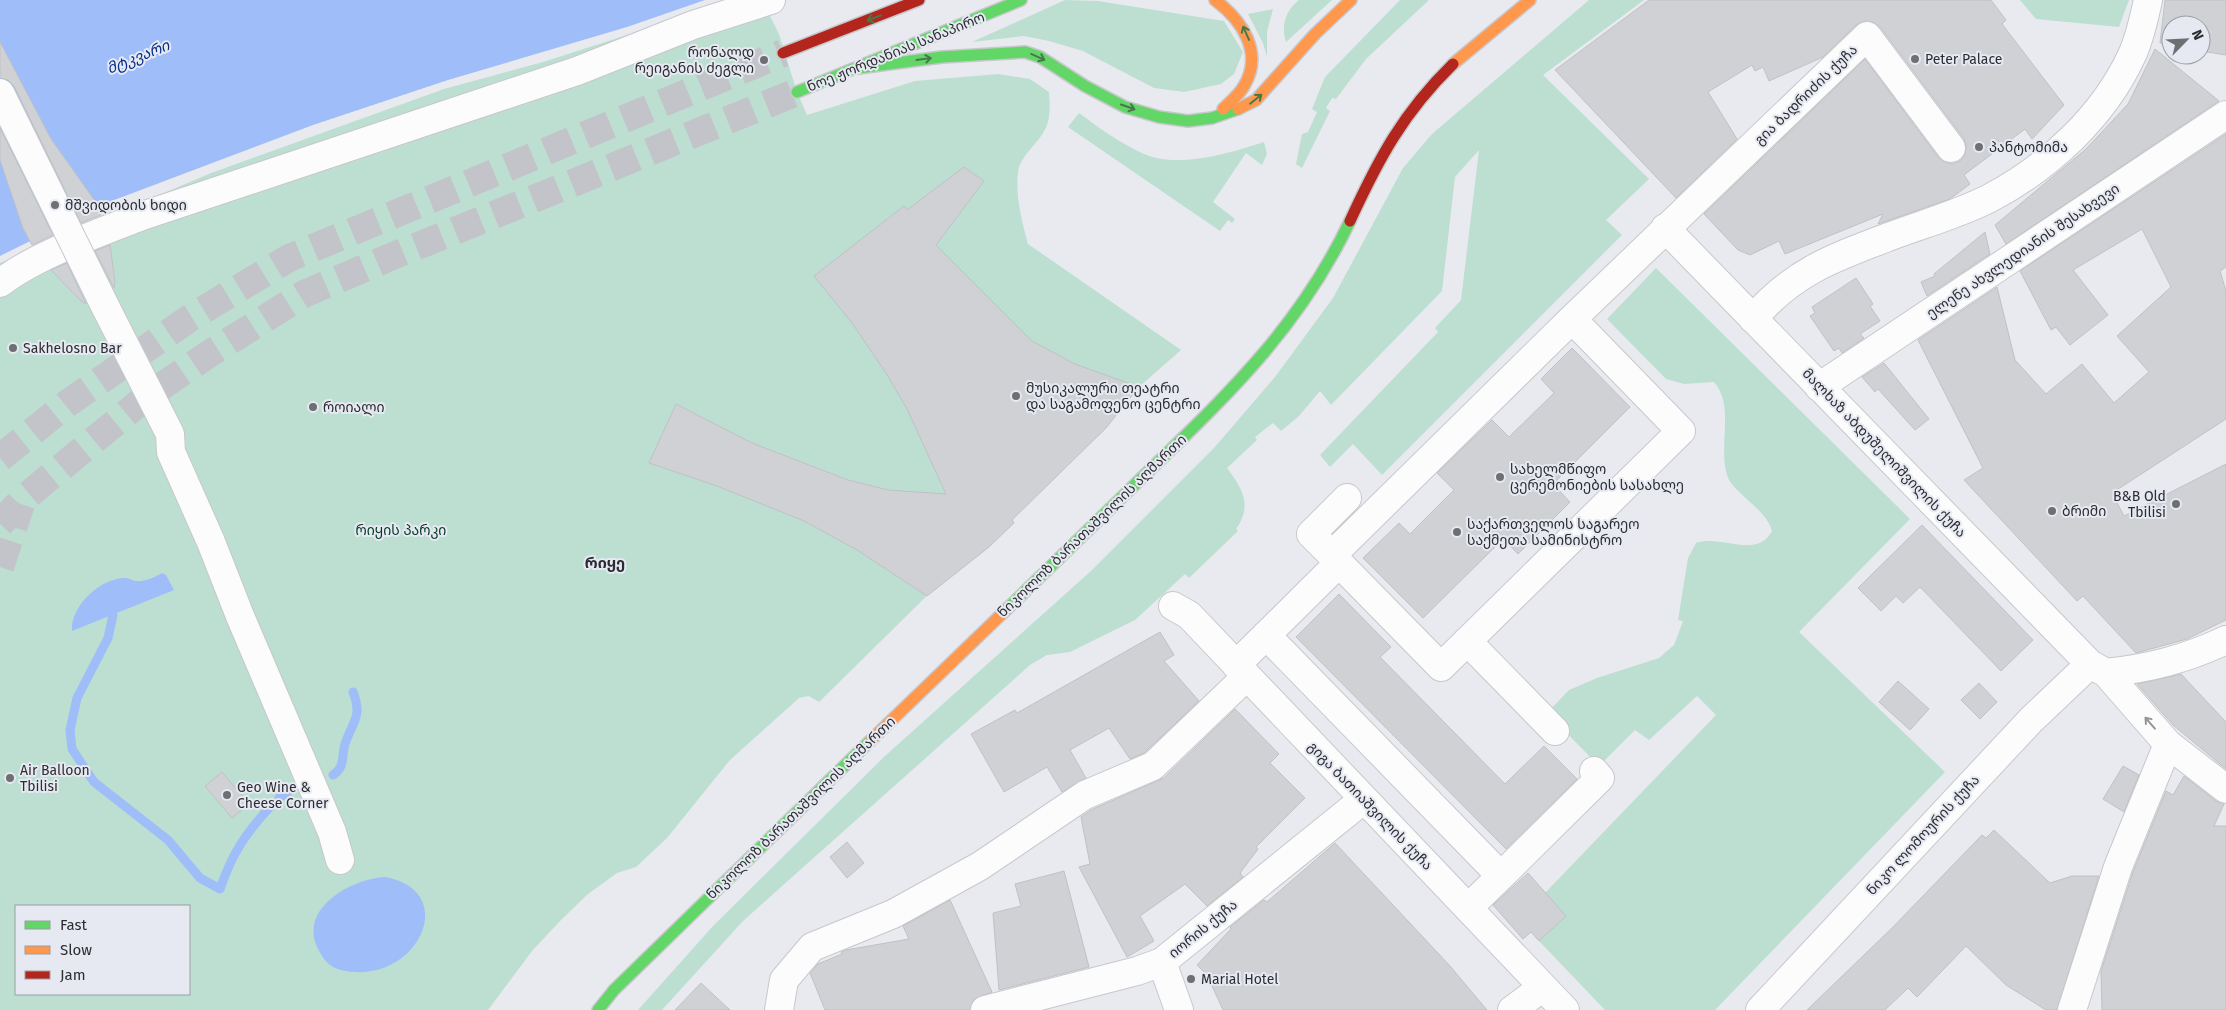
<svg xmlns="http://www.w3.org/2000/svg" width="2226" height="1010" viewBox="0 0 2226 1010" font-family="'Fira Sans','Noto Sans Georgian',sans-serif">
<rect width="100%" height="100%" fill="#e9eaef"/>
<path fill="#bcdfd1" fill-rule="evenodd" d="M736,0H762L779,34L797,92L807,115L915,81L998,74L1030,79L1049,92C1050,106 1051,121 1043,133C1036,145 1020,157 1018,172C1015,195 1022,222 1028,244L1181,350L1139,387L819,702L809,696L799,698L730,760L667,838L636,867L617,873L588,894L560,921L532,951L488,1010H0V263L211,173L444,89L543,62ZM16,906H189V994H16Z
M1065,0L1098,1L1224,21L1243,52L1234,74L1221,84L1184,92L1154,88L1083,51L1049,41L1024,36L972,42Z
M1299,0H1332L1286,42C1281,26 1285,11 1299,0Z
M1400,0H1429L1366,59L1336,99L1332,98L1326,108L1330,111L1302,168L1296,164L1302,134L1308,132L1317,112L1312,109L1325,77Z
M1589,0H1644L1543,75L1649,179L1606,220L1622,235L1382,475L1353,444L1330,467L1320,455L1438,332L1435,328L1461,300L1479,150L1455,177L1442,291L1331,405L1320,391L1299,416L1281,431L1273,423L1255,437L1257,440L1227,468C1242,488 1253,505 1236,529L1238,531L1189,578L1185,574L1135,620L1070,652L1047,655L1030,665L743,921L662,1010H638L713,926L885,756L1092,570L1214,448L1275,377L1333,298L1403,168L1432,134Z
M2020,0H2129L2119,27L2036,19Z
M1273,9L1267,32V57L1263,43L1248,14Z
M1079,113C1099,128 1120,143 1144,154C1178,169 1230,153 1264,142L1267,154L1262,165L1246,153L1213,202L1235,219L1232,223L1228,220L1220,231L1068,127Z
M1656,268L1910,519L1799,632L1945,772L1715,1010H1605L1539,941L1566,916L1545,893L1716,715L1697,696L1649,740L1635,730L1599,766L1547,713L1569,690L1597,678L1659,658L1674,645L1683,621L1678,620L1688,558L1696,543C1722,534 1756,560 1772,531C1765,507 1732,493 1727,475C1718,445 1735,406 1714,382L1684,384L1666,379L1607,319Z"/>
<path fill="#9fbdf8" d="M0,0H705L627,27L448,80L313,125L109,202L0,256Z
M162,573L166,575L174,590L72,631C70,607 100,578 125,578C129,578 133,581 136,581C145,582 155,577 162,573Z
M385,877C463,891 416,988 341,970C332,968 325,962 321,954C293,912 349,879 385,877Z"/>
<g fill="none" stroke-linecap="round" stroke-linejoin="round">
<path stroke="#9fbdf8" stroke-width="9" d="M113,615L108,638L77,698L70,730L72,749L94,782L168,840L200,878L220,889C232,854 245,834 270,807
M333,775C346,766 341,757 345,744C352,722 363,717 353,692
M279,798L290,790"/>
</g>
<path fill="#d0d1d5" stroke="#c0c1c5" d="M1649,0H1991L2006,20L2002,24L2064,105L2032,139L2025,129L1964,175L1970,184L1950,199L1878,224L1883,214L1785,254L1779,241L1750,255L1738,250L1704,214L1865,59L1939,158L1944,162L1952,164L1960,161L1965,155L1966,146L1964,139L1880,27L1873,22L1864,21L1856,25L1823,57L1769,81L1763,67L1755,71L1752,65L1708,92L1737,139L1676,198L1555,70Z
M2165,0H2226V55L2201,51V25H2171V45L2160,43Z
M0,42L51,139L95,201L101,215L81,223L14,86L8,80L0,78Z
M2155,49L2219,101L2006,244L1995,225L2086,149L2128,104Z
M0,128L53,235L32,245L23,228L0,160Z
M2226,134V267L2220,271L2226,291V419L2112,493L2124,516L2226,464V620L2187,639L2136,653L2083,596L2077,601L1964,480L1983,468L1918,340L1997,287L2015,360L2046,394L2082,364L2114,403L2149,372L2117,336L2171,287L2142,229L2073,270L2108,315L2070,345L2056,327L2051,330L2020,271Z
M964,167L984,181L936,245L1032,341L1075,364L1139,387L1106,428L1012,520L1014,523L989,547L927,596L857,550L804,521L717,486L649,463L676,404L752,443L848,480L888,490L946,494L907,409L886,373L852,323L814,276L904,206L907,210Z
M1985,232L1990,254L1927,296L1921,282L1935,276L1934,274Z
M110,245L115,282L114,288L95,251Z
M67,263L86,304L81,301L51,270Z
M1856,278L1873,304L1870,306L1880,321L1860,334L1864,338L1842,353L1839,348L1834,351L1810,316L1815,313L1812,307Z
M1572,348L1630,407L1553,484L1570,502L1518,554L1503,539L1423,618L1363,558L1399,523L1410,534L1454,490L1437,473L1492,420L1509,437L1554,393L1541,379Z
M1884,363L1929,419L1915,430L1878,389L1875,392L1862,377Z
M1922,525L2033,640L2001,671L1920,587L1903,603L1896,596L1881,611L1858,588Z
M1339,594L1391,647L1380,657L1505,784L1544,746L1577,779L1506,849L1296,637Z
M1160,632L1174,655L1164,661L1199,701L1144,753L1130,759L1109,728L1070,750L1086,778L1062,792L1047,767L1004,792L971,734L1015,710L1017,713Z
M2181,674L2226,722V769L2173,725L2137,684Z
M1898,681L1929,709L1910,730L1879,702Z
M1979,683L1997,702L1980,719L1961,700Z
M1235,709L1279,754L1270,763L1305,798L1256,847L1258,849L1240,873L1243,877L1207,906L1185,884L1140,916L1154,941L1127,957L1079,867L1090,864L1081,817L1093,809L1164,778Z
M2123,766L2139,775L2124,812L2103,799Z
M222,772L249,804L232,818L205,786Z
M2184,776L2216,801L2224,804L2214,826H2226V1010H2102L2101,971L2133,872L2166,791L2173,795Z
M1994,830L2050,883L2072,876H2099L2057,1010H2046L2006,985L1966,946L1917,997L1908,988L1885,1010H1807L1893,927L1982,835L1986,838Z
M847,842L864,863L847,878L830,857Z
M1335,843L1450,966L1487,1010H1223L1207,975L1197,965L1231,929L1230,927L1264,900L1267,902Z
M1064,871L1089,967L999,990L993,913L1021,906L1015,884Z
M1528,873L1566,916L1539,941L1531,932L1523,939L1493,905Z
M950,900L992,992L974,999L970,1010H825L810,973L818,964L842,954L841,952L846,950L909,939L903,926Z
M701,983L730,1010H675Z"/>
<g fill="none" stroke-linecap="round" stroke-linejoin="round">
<path stroke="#c3c4c9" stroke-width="28" stroke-dasharray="28 14" stroke-linecap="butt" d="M0,458L68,403L190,318L289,258L783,53
M0,524L22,500L146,397L209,354L304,294L388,258L797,92
M0,567L21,504"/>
<g stroke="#c7c8cc" stroke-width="30">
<path id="street" d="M1665,228L2090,664L2106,673L2168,744L2226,789
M0,283C36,255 99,233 142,216L577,71L693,25L771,0
M106,308L170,434L171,452L211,542L240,616L332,832L340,860
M1753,319C1792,272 1835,257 1891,236C1923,224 1959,214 1990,198C2049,167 2104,116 2132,55C2140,38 2144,18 2148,0
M1819,387L2226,115
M1332,555L1311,534L1347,498
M1339,563L1332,555L1572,319
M1173,606L1189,615L1565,1010
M1266,635L1501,876L1468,908
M1467,641L1555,731
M1236,665L1339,563L1441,667L1681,431L1572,319L1867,36L1951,148
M2106,673C2150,668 2186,659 2226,640
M1501,876L1600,778L1594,771
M1162,962L1179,1010
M779,1010L784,980L812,947L893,914L980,866L1085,795L1153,766L1247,676
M985,1010L1137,971L1162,962L1364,799
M1512,1010L1543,987
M1760,1010L2031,720L2090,664
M2072,1010L2118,867L2168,744"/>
</g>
<g stroke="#c7c8cc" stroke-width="14">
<path id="fast" d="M858,68L942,57L1025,52L1040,57L1085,86L1125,107L1159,117L1188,121L1212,118L1238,109
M797,92L1021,0
M1008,608C1057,560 1106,513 1155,465C1234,389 1302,322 1350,221
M598,1010L614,990L871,740"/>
</g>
<g stroke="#c7c8cc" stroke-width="14">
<path id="slow" d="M1215,0C1242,20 1264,53 1244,86C1239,95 1230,102 1223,109
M1453,64L1530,0
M1238,109L1256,100L1315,34L1351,0
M871,740L1008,608"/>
</g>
<g stroke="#c7c8cc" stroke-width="14">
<path id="jam" d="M783,53L919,0
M1350,221C1379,158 1403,113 1453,64"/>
</g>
<use href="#street" stroke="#fcfcfd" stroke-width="28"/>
<use href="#fast" stroke="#63d668" stroke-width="11"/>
<use href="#slow" stroke="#ff974d" stroke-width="11"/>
<use href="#jam" stroke="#b3261e" stroke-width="11"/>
<g stroke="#c7c8cc" stroke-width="30" stroke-linecap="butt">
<path id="street-bridge" d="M0,93L106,308"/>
</g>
<use href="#street-bridge" stroke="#fcfcfd" stroke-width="28"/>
</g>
<defs><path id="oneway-shaft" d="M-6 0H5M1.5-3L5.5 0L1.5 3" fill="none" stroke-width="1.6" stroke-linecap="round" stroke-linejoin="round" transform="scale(1.25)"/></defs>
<g stroke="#457949">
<use href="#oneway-shaft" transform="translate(874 18) rotate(159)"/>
<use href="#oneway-shaft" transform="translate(1246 33) rotate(-114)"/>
<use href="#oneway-shaft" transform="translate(1038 57) rotate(24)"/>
<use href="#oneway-shaft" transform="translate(924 59) rotate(-8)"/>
<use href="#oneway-shaft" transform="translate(1256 99) rotate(-39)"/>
<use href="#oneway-shaft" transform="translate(1128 107) rotate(19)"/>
</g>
<use stroke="#949496" href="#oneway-shaft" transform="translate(2150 723) rotate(-131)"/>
<g fill="#6e6f73" stroke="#e6e9f2" stroke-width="2">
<circle cx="1915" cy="59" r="5"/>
<circle cx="764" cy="60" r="5"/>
<circle cx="1979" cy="147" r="5"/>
<circle cx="55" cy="205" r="5"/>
<circle cx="13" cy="348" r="5"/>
<circle cx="1016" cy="396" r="5"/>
<circle cx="313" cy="407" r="5"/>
<circle cx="1500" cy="477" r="5"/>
<circle cx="2176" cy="504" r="5"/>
<circle cx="2052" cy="511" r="5"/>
<circle cx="1457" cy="532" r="5"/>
<circle cx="10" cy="778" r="5"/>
<circle cx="227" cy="795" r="5"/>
<circle cx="1191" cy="979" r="5"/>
</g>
<g text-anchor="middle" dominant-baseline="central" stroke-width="4" stroke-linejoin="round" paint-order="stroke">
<g font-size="14" fill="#2c2d30" stroke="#e6e9f2" text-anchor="start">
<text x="754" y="52" text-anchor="end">რონალდ<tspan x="754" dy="16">რეიგანის ძეგლი</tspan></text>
<text x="1925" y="59">Peter Palace</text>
<text x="1989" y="147">პანტომიმა</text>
<text x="65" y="205">მშვიდობის ხიდი</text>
<text x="23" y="348">Sakhelosno Bar</text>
<text x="1026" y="388">მუსიკალური თეატრი<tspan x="1026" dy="16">და საგამოფენო ცენტრი</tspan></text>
<text x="323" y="407">როიალი</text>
<text x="1510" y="469">სახელმწიფო<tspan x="1510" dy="16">ცერემონიების სასახლე</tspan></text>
<text x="2166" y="496" text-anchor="end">B&amp;B Old<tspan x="2166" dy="16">Tbilisi</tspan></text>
<text x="2062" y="511">ბრიმი</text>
<text x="1467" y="524">საქართველოს საგარეო<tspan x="1467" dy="16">საქმეთა სამინისტრო</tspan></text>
<text x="20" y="770">Air Balloon<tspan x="20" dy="16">Tbilisi</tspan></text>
<text x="237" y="787">Geo Wine &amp;<tspan x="237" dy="16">Cheese Corner</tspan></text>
<text x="1201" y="979">Marial Hotel</text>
</g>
<g font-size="14" fill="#2c2d30" stroke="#e6e9f2">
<text transform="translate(896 52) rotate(-22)">ნოე ჟორდანიას სანაპირო</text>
<text transform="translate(1806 95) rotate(-44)">გია ბადრიძის ქუჩა</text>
<text transform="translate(2023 251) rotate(-34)">ელენე ახვლედიანის შესახვევი</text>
<text transform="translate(1884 453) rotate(46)">მალხაზ აბდუშელიშვილის ქუჩა</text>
<text transform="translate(1092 526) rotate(-44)">ნიკოლოზ ბარათაშვილის აღმართი</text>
<text transform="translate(1370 806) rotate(46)">გიგა ბათიაშვილის ქუჩა</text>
<text transform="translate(801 808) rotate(-44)">ნიკოლოზ ბარათაშვილის აღმართი</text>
<text transform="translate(1923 835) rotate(-47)">ნიკო ლომოურის ქუჩა</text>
<text transform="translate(1203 929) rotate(-39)">იორის ქუჩა</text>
</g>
<g font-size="14" fill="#033926" stroke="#e6e9f2">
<text x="401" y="530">რიყის პარკი</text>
</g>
<g font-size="15" font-style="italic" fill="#042e8a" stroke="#e6e9f2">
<text transform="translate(138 57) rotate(-22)">მტკვარი</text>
</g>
<g font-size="15" font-weight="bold" fill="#2a2b33" stroke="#e6e9f2">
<text x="605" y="563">რიყე</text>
</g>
</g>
<rect x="15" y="905" width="175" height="90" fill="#e6e9f2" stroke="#9c9ea4"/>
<rect x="25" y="921" width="25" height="8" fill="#63d668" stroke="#9c9ea4"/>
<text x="60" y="930" font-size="15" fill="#2c2d30">Fast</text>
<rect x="25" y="946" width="25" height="8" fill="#ff974d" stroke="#9c9ea4"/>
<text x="60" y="955" font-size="15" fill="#2c2d30">Slow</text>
<rect x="25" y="971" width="25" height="8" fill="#b3261e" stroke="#9c9ea4"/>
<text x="60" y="980" font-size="15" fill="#2c2d30">Jam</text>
<g transform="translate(2186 40) rotate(66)"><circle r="24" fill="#e6e9f2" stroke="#9c9ea4"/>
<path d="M0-4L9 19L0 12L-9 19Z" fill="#6e6f73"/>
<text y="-8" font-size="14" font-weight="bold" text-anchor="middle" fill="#2c2d30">N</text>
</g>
</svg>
